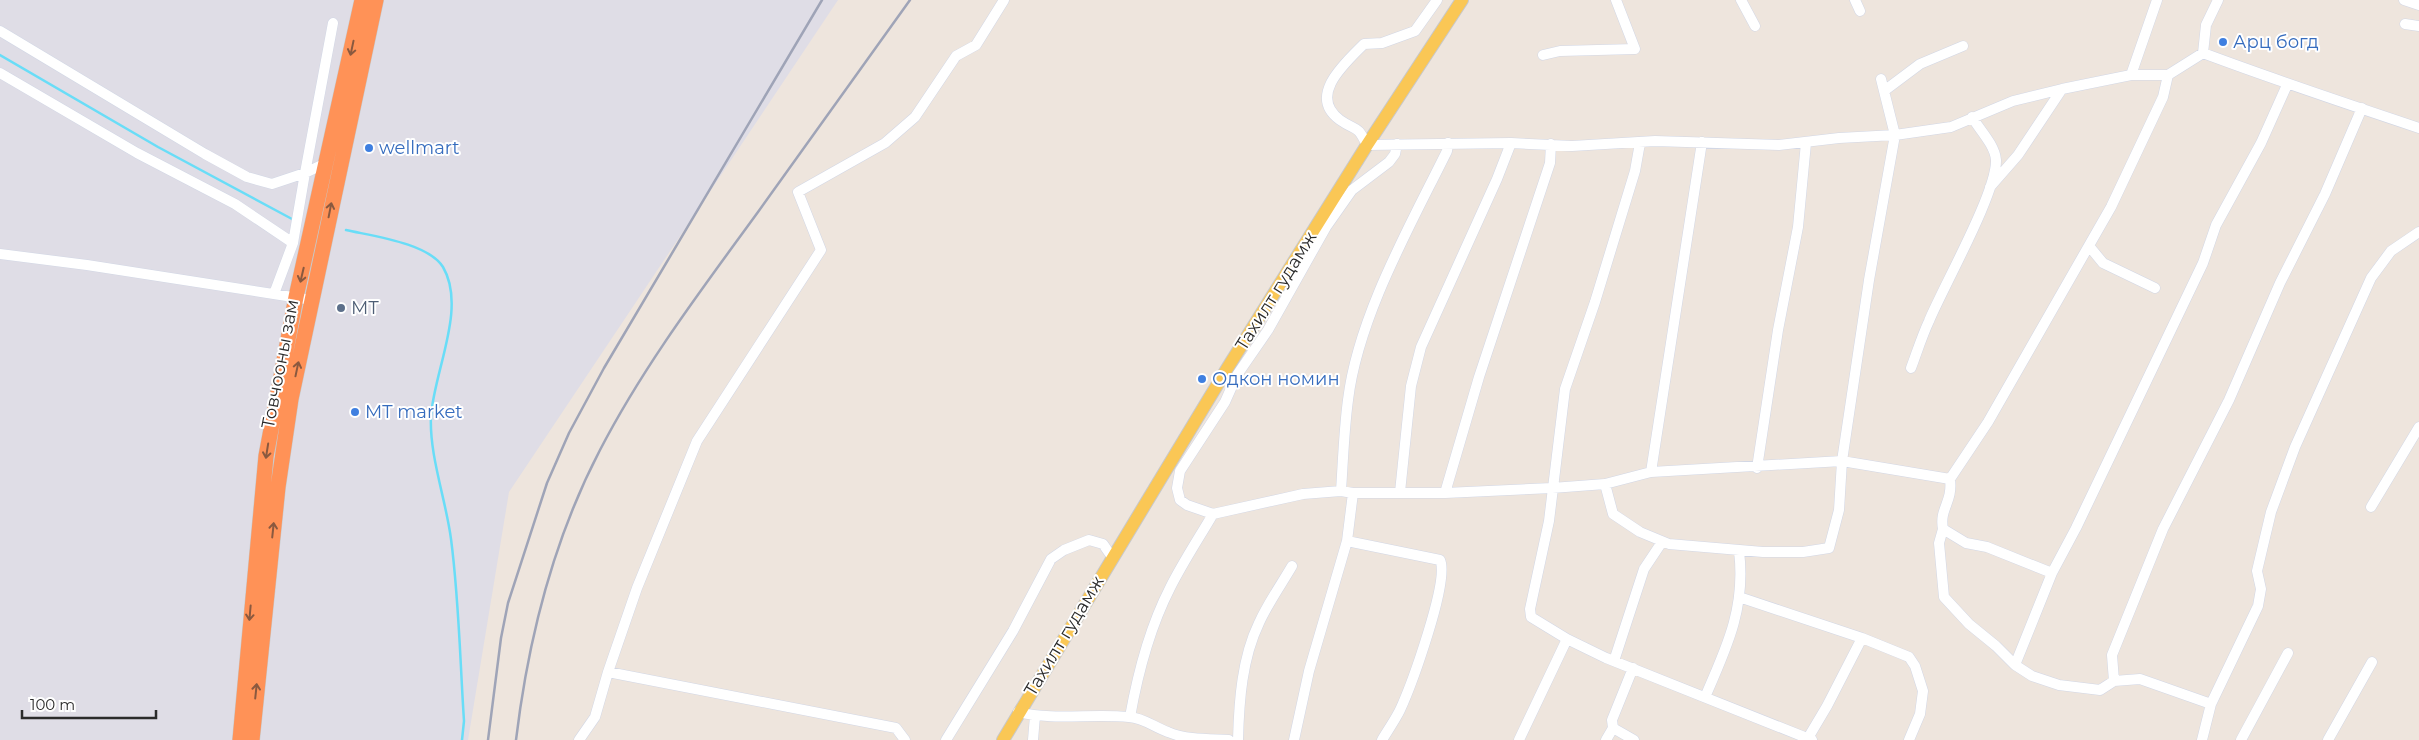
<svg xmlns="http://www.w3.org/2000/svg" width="2419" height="740" viewBox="0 0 2419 740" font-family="Montserrat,sans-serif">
<rect width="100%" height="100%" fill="#eee5dd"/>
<path fill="#dfdde6" d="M0,0H838L509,492L468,740H0Z"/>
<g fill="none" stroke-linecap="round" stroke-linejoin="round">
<path stroke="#69ddf7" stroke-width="2.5" d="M0,55L158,147L292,219
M346,230C372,236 428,243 443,267C467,308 434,371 431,416C429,455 446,500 451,539C459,599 460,661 464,721L462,740"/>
<g stroke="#d2d7e5" stroke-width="11">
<path id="minor" d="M1437,0L1415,31L1382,43L1364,44C1345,63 1307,96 1340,120C1357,132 1356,123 1367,145L1511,143L1572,146L1655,141L1779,145L1839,138L1895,135L1951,127L2013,101L2062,89L2131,75H2168L2203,53C2275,80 2347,104 2419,128
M1741,0L1755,26
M1855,0L1860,11
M2404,0L2419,5
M2405,24L2419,26
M0,31L205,154L247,177L272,184L305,173L333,23
M2203,53L2206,25L2218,0
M1543,55L1560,51L1635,49L1616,0
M0,73L137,153L235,204L293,243L305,173L326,163
M2131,75L2157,0
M1881,79L1884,91
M1640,143L1635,171L1595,302L1565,389L1549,521L1530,609L1531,617L1567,639L1606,658L1812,740
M1397,144L1395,154L1389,162L1352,190L1326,227L1268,330L1237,375L1225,402L1180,471L1177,488L1180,500L1187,505L1213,514L1303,494L1341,491L1353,493H1445L1552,488L1605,484L1651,472L1842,461L1950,479L1988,422L2111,207L2163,97L2168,75
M1990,187L2018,155L2062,89
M2089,246L2103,263L2155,288
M0,254L87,265L312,300
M274,294L293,243
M1911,368C1917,352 1922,336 1929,321C1943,287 1997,192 1996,160C1995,145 1979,129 1972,117
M1757,468L1778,330L1798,227L1806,143
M1651,472L1702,142
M1950,479C1953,503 1939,508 1943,529L1966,543L1987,547L2052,573L2076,528L2203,263L2216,225L2261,143L2287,85
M1605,484L1613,514L1640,532L1669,544L1763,552H1803L1829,548L1839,510L1842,461L1869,280L1895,135L1884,91L1920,64L1963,46
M1341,491C1343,461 1344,430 1348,400C1358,317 1410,226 1447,151L1448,143
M1400,492L1411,386L1421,347L1497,179L1511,143
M1445,493L1479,377L1550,163L1551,144
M2371,507L2419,427
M1943,529L1939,543L1944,597L1969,624L1996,646L2015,665
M1347,541L1440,560C1450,580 1411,686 1400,710C1395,720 1388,730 1382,740
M2052,573L2015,665L2032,676L2059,685L2100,690L2114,681
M1739,597L1862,638L1827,706L1808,738
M1862,638L1909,657L1915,666L1923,691L1920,714L1909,740
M1614,661L1644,569L1662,542
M1633,668L1612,720L1613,728L1634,740
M608,672L896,728L905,740
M1705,697C1727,647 1746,607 1739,551
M2211,704L2140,679L2114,681L2112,655L2163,529L2229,400L2280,283L2325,194L2362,108
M1018,712C1055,721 1092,713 1129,717C1144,718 1154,727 1168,732C1187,740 1208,739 1229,740
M1130,717C1138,672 1149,629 1170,588C1183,562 1199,538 1213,514
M579,740L595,717L608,672L637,588L697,441L821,250L798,192L885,143L915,117L956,56L976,45L1004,0
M946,740L1013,631L1051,559L1064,550L1089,540L1103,544L1112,557
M1033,740L1035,716
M1238,740C1239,701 1242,658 1259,623C1268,603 1281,585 1292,566
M1294,740L1309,671L1347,541L1353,493
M1519,740L1567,639
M1606,740L1613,728
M2202,740L2211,704L2258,606L2261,589L2257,571L2271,512L2295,447L2371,278L2391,251L2419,232
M2241,740L2288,653
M2328,740L2372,662"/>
</g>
<g stroke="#c8c8c8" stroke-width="14">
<path id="major" d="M1003,740L1228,367L1367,145L1462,0"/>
</g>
<g stroke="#c8c8c8" stroke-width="16">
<path id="highway" d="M240,740L266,456L296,297L362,0
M252,740L278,487L291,399L376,0"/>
</g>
<use href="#minor" stroke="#fff" stroke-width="10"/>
<use href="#major" stroke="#fac755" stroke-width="12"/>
<use href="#highway" stroke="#ff9257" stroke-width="15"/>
<path stroke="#9fa4b7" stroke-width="2.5" d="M488,740L501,638L508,603L547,483L569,433L604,368L822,0
M516,740C528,640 553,540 600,450C644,365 702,289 758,212C809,142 859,71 910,0"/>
</g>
<defs><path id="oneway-shaft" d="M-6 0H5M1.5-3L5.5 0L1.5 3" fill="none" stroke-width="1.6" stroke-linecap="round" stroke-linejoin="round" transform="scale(1.25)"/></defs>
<g stroke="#8a593f">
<use href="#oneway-shaft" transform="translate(352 48) rotate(102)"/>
<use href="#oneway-shaft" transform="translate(330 210) rotate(-79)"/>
<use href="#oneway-shaft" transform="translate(302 275) rotate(103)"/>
<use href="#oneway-shaft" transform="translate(297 369) rotate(-78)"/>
<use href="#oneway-shaft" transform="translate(267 451) rotate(99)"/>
<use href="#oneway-shaft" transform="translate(273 530) rotate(-84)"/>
<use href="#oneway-shaft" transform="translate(250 613) rotate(95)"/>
<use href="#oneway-shaft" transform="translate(256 691) rotate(-84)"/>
</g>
<g fill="#3f7fe0" stroke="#fff" stroke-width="2">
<circle cx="2223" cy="42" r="5"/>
<circle cx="369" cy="148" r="5"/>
<circle cx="1202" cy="379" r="5"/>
<circle cx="355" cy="412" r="5"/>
</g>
<circle fill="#5c6f8a" stroke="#fff" stroke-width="2" cx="341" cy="308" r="5"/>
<g text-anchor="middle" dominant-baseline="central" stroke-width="4" stroke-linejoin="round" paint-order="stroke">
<g font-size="18" fill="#366cbe" stroke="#fff" text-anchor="start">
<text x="2233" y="42">Арц богд</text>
<text x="379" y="148">wellmart</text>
<text x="1212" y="379">Одкон номин</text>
<text x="365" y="412">MT market</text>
</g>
<g font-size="18" fill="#2b2b2b" stroke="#fff">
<text transform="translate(1276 291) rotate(-58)">Тахилт гудамж</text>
<text transform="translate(280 364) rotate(-79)">Товчооны зам</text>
<text transform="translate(1064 636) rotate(-59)">Тахилт гудамж</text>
</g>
<g font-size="18" fill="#4e5e75" stroke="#fff" text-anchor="start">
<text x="351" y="308">МТ</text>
</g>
</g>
<path d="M22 710v8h134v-8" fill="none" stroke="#2b2b2b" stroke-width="2.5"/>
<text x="30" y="710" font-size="15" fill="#2b2b2b" stroke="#ffffff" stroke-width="4" paint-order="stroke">100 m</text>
</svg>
